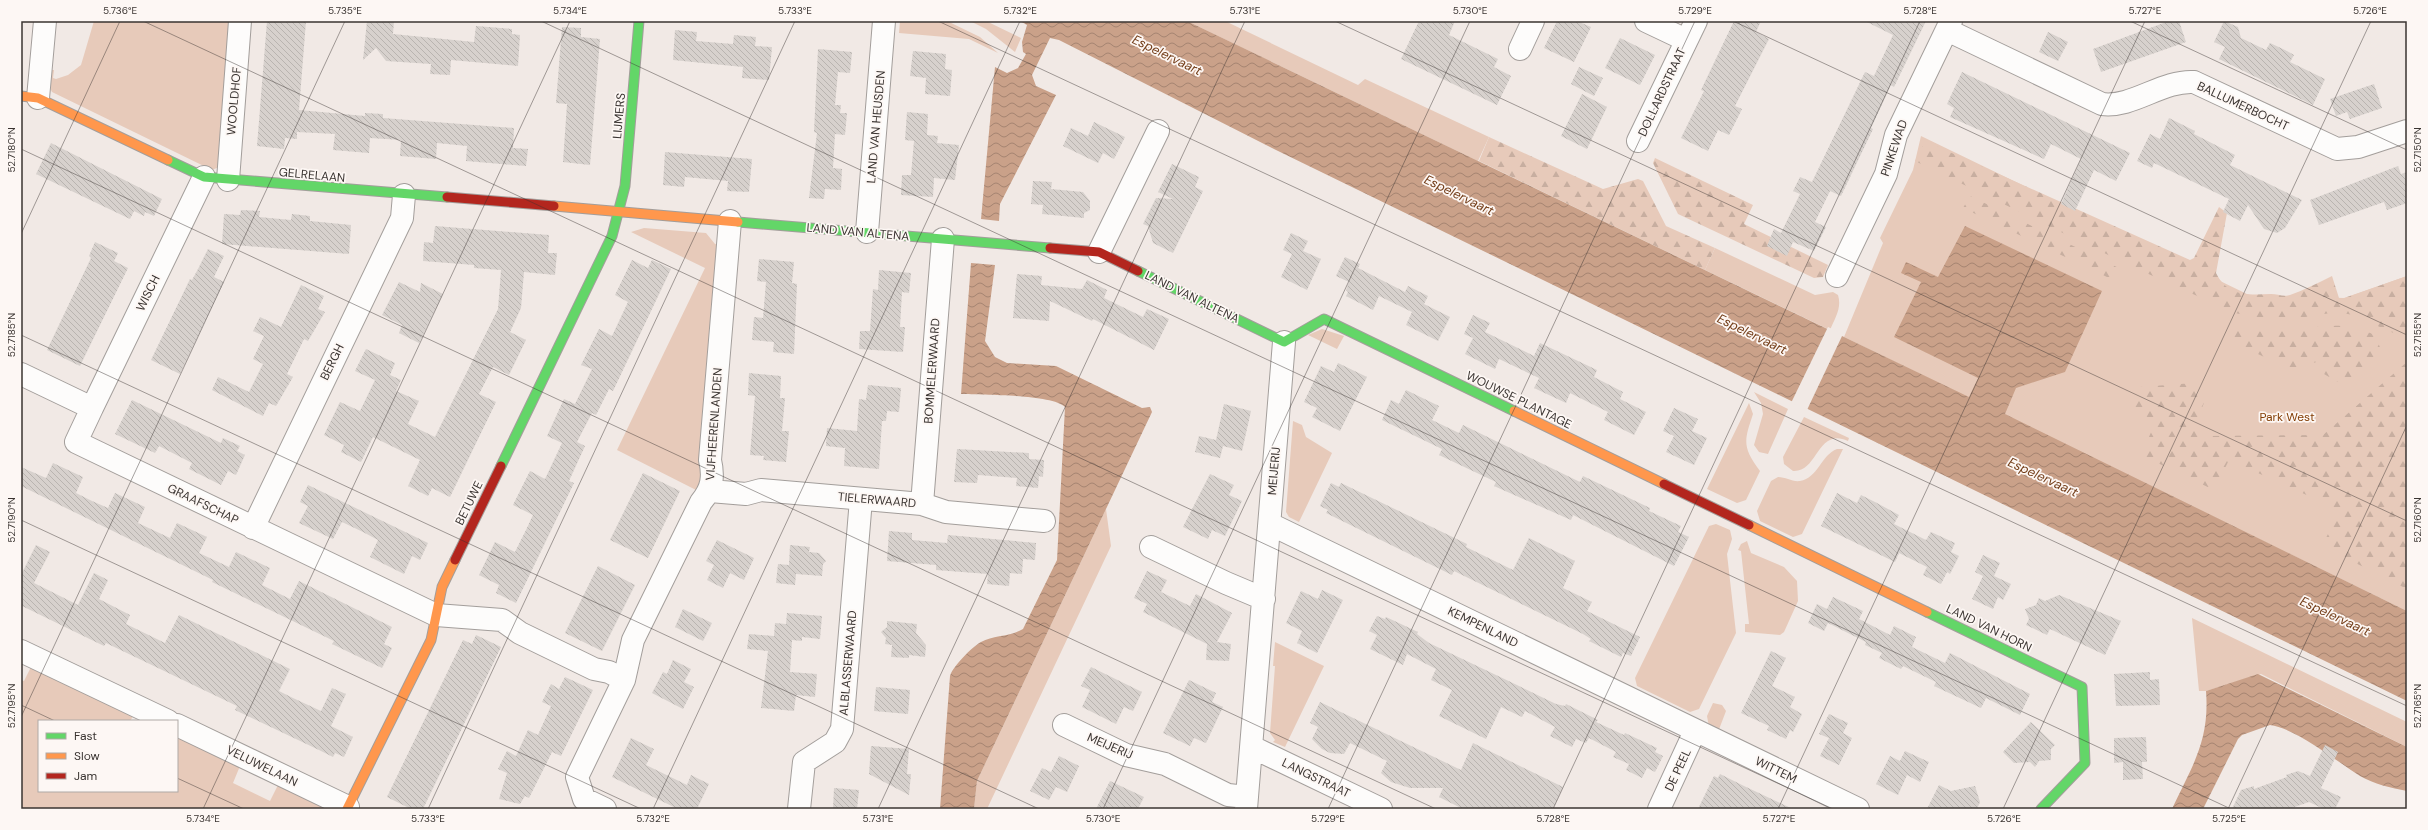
<svg xmlns="http://www.w3.org/2000/svg" width="2428" height="830" viewBox="0 0 2428 830" font-family="'DM Sans',sans-serif">
<defs>
<pattern id="forest-firs" width="22" height="20" patternUnits="userSpaceOnUse"><rect width="22" height="20" fill="#e7caba"/><path d="M5 1l3.5 6h-7zM16 11l3.5 6h-7z" fill="#c7aea0"/></pattern>
<pattern id="water-waves" width="16" height="10" patternUnits="userSpaceOnUse"><rect width="16" height="10" fill="#caa189"/><path d="M0 5q4-4 8 0t8 0" fill="none" stroke="#a58471"/></pattern>
<pattern id="building-back-hatch" width="6" height="6" patternUnits="userSpaceOnUse"><rect width="6" height="6" fill="#d7d1cd"/><path d="M-1 5l2 2M0 0l6 6M5-1l2 2" fill="none" stroke="#b9b4b0"/></pattern>
</defs>
<rect width="100%" height="100%" fill="#f1e9e5"/>
<path fill="#e7caba" d="M94,21H232L228,40L220,142L224,148L219,167L212,170L52,92L50,88L49,70H54L53,78L56,79L68,75L81,65Z
M900,21H947L980,37L998,53L969,39L899,33Z
M970,21H986L1021,38L1015,52L986,29Z
M1187,21H1225L1358,85L1365,79L1489,137L1478,161Z
M1921,136L2251,296L2345,298L2407,276V611L1844,337L1883,243L1880,238L1913,170Z
M644,228L706,233L715,244L721,245L700,492L617,450L705,268L631,232Z
M1715,248L1815,295L1833,292L1838,295C1842,308 1835,318 1830,330L1705,270Z
M1322,329L1344,336L1337,349L1308,335Z
M1754,392L1788,409L1768,454L1759,452L1754,445L1763,414L1761,403Z
M1749,403L1753,414C1744,441 1742,447 1760,471L1746,500L1737,503L1707,489Z
M1804,417L1849,438L1848,441C1817,427 1818,473 1793,471L1784,464L1783,457Z
M1293,421L1302,425L1306,437L1332,453L1299,522L1289,517L1286,512Z
M1837,449H1843L1802,534L1793,537L1760,521L1757,511L1771,481L1778,477C1786,477 1792,482 1800,481C1818,478 1821,455 1837,449Z
M1106,509L1111,546L987,809H974L977,781Z
M1716,524L1730,530L1732,539L1727,554L1736,633L1699,709L1690,712L1637,686L1635,678L1709,526Z
M1747,541L1751,553L1784,567L1797,581L1798,601L1784,632L1780,635L1745,632V624H1749L1741,551L1738,550L1741,544Z
M2192,618L2407,722V747L2261,674L2206,691H2199Z
M1275,642L1324,666L1285,747L1273,742L1275,740L1270,733L1275,666H1273Z
M32,665L134,715L130,721H39V791H177V736L240,766L233,783L270,801L278,785L326,809H21V680L24,681Z
M1713,703L1722,705L1726,711L1718,732L1709,727L1707,716Z"/>
<path fill="url(#forest-firs)" d="M1489,137L1603,189L1638,179L1643,181L1666,226L1715,248L1705,270L1479,161Z
M1925,141L2190,260L2194,258L2219,207L2227,213L2216,273C2228,297 2248,295 2271,294C2278,294 2283,297 2290,295C2304,290 2318,283 2332,276L2339,298H2344L2407,276V339L2353,315L2337,312L2286,320L2263,319L2235,313L2133,267L1915,161Z
M1655,158L1753,205L1744,224L1828,265L1823,277L1814,278L1678,214L1653,163Z
M1970,196L2127,272L2113,278L2107,277L1963,208Z
M2237,326C2273,340 2306,324 2342,326C2354,327 2364,330 2375,335L2383,355L2343,385L2324,374L2326,359L2291,370L2231,341Z
M2407,362V424L2403,429L2407,446V589L2322,546L2340,510L2229,460L2214,490L2141,455L2156,421L2130,409L2140,387L2194,383L2204,403L2193,429L2205,436L2323,435Z"/>
<path fill="url(#water-waves)" d="M1020,21H1187L1969,397L1978,378L1894,337L1921,282L1901,273L1906,262L1938,277L1965,226L2102,291L2065,372L2016,388L2005,414L2407,611V701L1276,150L1059,40L1050,38L1032,75L1036,86L1056,95L1000,204L999,221L981,219L995,67L1007,73L1018,68L1026,54L1023,52L1022,42L1027,25Z
M971,263L995,265L985,341L995,357L1007,363L1056,366L1142,408L1150,407L1152,412L977,781L974,809H940L950,676C953,666 972,647 981,642C994,635 1010,637 1023,629L1057,560L1065,407C1052,394 982,395 961,394Z
M2258,674L2407,747V791C2391,788 2374,784 2360,776C2338,762 2295,728 2270,725L2242,735L2238,739L2203,809H2172C2192,766 2210,741 2206,691Z"/>
<path fill="#f1e9e5" d="M1828,327L1843,334L1807,410L1791,403Z"/>
<path fill="url(#building-back-hatch)" d="M267,21H306L299,110L365,116V113L383,114V118L514,128L513,148L528,149L526,166L466,161L467,146L437,143L436,159L400,156L401,140L370,138L369,153L333,150L335,134L297,132V139L285,138L284,149L257,146Z
M367,21H394L393,34L474,42L476,26L512,29V34L520,35L518,66L451,60L450,75L430,74L431,64L386,61L376,48L363,60Z
M1419,21H1455L1449,35L1498,59L1494,67L1511,76L1497,105L1401,59Z
M1557,21H1577L1591,27L1574,62L1544,48Z
M1734,21H1761L1756,32L1769,39L1735,106L1742,109L1729,135L1718,130L1708,151L1681,138L1704,91L1701,90Z
M1865,21H1926L1894,87L1891,85L1871,128L1873,129L1841,196L1830,191L1815,222L1826,227L1814,251L1793,242L1787,256L1767,246L1774,229L1781,233L1800,194L1793,191L1800,177L1812,182L1865,72L1874,76L1893,35Z
M2169,21H2179L2186,42L2101,72L2093,49Z
M2224,21L2238,27L2241,38L2266,50L2270,43L2285,50L2294,55L2290,62L2325,79L2313,105L2219,59L2225,47L2214,42Z
M562,27L581,28V37L600,39L590,165L563,162L567,104L556,103Z
M675,30L697,32L696,41L733,44L734,35L756,37L755,46L772,47L769,80L742,78L743,67L673,60Z
M2048,32L2068,42L2058,61L2039,52Z
M1620,38L1655,55L1640,85L1605,68Z
M818,49L852,52L850,73L838,72L835,105H841L840,113H847L845,135L835,134L833,168L842,169L841,190L825,189L824,199L809,198L817,133L814,132Z
M913,51L946,54L945,69L952,70L950,96L925,94L926,78L910,76Z
M1579,67L1603,78L1594,96L1571,84Z
M1962,72L2130,153L2116,181L2094,170L2075,211L2061,204L2081,159L2051,144L2044,159L1950,117L1954,108L1947,104Z
M2374,84L2382,108L2350,119L2347,112L2336,116L2330,99Z
M1582,94L1607,107L1587,149L1561,136Z
M907,112L928,114L927,135L938,136L937,143L959,145L955,180L934,178L933,197L901,195L902,175H911L914,141L905,140Z
M2169,118L2195,131L2194,134L2235,155L2230,165L2302,200L2285,228L2277,233L2264,229L2248,205L2240,221L2223,212L2229,199L2154,163L2152,168L2137,161L2150,134L2160,139Z
M1094,122L1125,137L1114,159L1103,153L1098,163L1063,146L1071,128L1088,136Z
M51,143L162,199L154,216L145,212L144,216L134,211L130,219L36,174Z
M665,152L752,159L749,192L727,191L728,181L685,177L684,187L663,185Z
M1172,164L1199,177L1195,187L1203,191L1173,253L1153,243L1148,226L1143,224L1156,198L1173,199L1158,192Z
M2398,166L2401,174L2407,172V203L2387,210L2384,202L2319,225L2310,200Z
M1033,181L1052,182L1051,189L1083,192L1090,201V210L1084,213V218L1042,214L1043,205L1031,204Z
M241,210L260,211L259,217L291,220L292,214L310,216V221L351,225L349,254L222,244L224,214L240,215Z
M435,226L549,235L548,253H557L555,275L524,272L521,308L510,332L526,340L509,375L493,367L479,394L496,402L450,497L432,488L428,496L408,486L420,460L373,437L361,462L341,452L344,445L324,435L340,402L360,411L375,380L355,371L366,349L395,363L390,375L401,380L396,391L419,401L408,424L435,437L498,309L501,270L474,268V265L423,261L424,242L433,243Z
M1291,233L1308,241L1303,251L1321,259L1307,290L1281,277L1292,254L1283,250Z
M95,242L118,253L114,261L128,268L80,366L47,350L91,258L89,256Z
M208,249L224,256L214,277L224,282L180,374L151,360L190,279L192,280L198,269Z
M1345,257L1360,264L1358,268L1405,292L1408,286L1428,296L1424,304L1450,317L1438,341L1406,325L1412,312L1379,296L1373,310L1346,296L1348,292L1346,290L1349,282L1336,276Z
M759,259L794,262L792,283L797,284L794,354L773,352L774,342L752,340L754,317L763,318L766,282L757,281Z
M632,260L648,268L652,260L671,269L613,391L609,389L596,415L592,413L577,442L585,446L569,481L574,483L516,603L496,593L499,585L479,575L495,542L515,552L526,530L533,515L513,505L530,471L545,479L562,443L547,436L564,399L575,404L592,369L581,365L599,329L612,336L628,302L615,295Z
M879,270L911,273L909,293L902,292L900,327H905L903,352L859,349L860,331H870L873,289L878,290Z
M1017,274L1042,276L1041,285L1082,289L1087,280L1107,290L1104,298L1143,317L1147,309L1169,319L1154,350L1093,319L1092,321L1050,301L1049,321L1013,318Z
M399,282L420,292L421,283L443,294L419,343L399,333L402,325L382,315Z
M301,285L324,296L318,309L325,312L308,341L304,339L287,374L293,377L276,406L269,403L263,416L212,390L218,377L249,392L263,364L253,359L264,336L253,331L260,317L281,327Z
M1473,315L1490,323L1485,332L1534,356L1540,343L1597,370L1594,377L1623,392L1620,399L1646,412L1634,435L1604,420L1608,412L1570,393L1566,403L1534,388L1539,378L1499,359L1495,369L1465,354L1473,338L1464,334Z
M1338,363L1367,377L1340,431L1312,417L1317,408L1304,402L1321,366L1334,372Z
M749,373L781,376L780,398H785L782,431H789L786,462L763,460L764,456L750,455L755,396L748,395Z
M868,385L901,388L899,412L887,411L886,421H882L879,469L844,466L845,448L826,446L827,428L857,431L859,399L866,400Z
M1406,390L1439,406L1432,420L1459,433L1463,425L1580,482L1583,476L1650,508L1649,511L1681,526L1678,532L1689,537L1674,566L1573,515L1571,520L1494,486L1496,482L1439,455L1442,449L1382,420L1391,400L1399,404Z
M132,400L221,443L223,438L240,446L237,451L245,455L236,475L228,471L221,485L189,469L192,463L159,446L155,453L115,434Z
M1224,404L1251,411L1242,451L1223,446L1220,458L1195,452L1199,436L1216,440Z
M1674,408L1698,419L1692,431L1707,438L1694,465L1666,452L1674,436L1663,431Z
M957,449L1029,453V459L1044,460L1043,477L1039,476L1038,488L1016,486L1017,478L978,475L977,483L954,482Z
M53,463L83,477L76,493L92,501L108,508L115,493L145,507L138,523L170,538L177,523L207,537L199,553L229,567L236,552L270,568L262,585L290,599L299,581L392,627L384,644L392,648L382,668L332,644L334,641L212,582L213,580L21,486V467L46,478Z
M643,473L680,491L648,558L610,540Z
M1210,474L1234,485L1229,495L1242,501L1225,536L1212,530L1208,539L1183,527Z
M1331,483L1339,487L1341,483L1467,544L1466,547L1513,570L1529,538L1575,561L1563,588L1592,602L1587,611L1640,637L1631,656L1623,653L1621,657L1589,641L1591,639L1583,634L1454,571L1452,575L1326,513L1328,510L1320,506Z
M308,485L428,543L420,560L412,556L404,574L370,557L378,540L363,532L342,522L333,539L299,523L308,506L300,502Z
M1837,493L1857,503L1861,495L1875,502L1899,515L1894,524L1926,540L1931,532L1955,543L1951,552L1959,556L1950,574L1947,572L1941,584L1923,575L1927,567L1899,553L1895,562L1821,526Z
M889,531L912,533V540L947,543L948,535L1036,543L1035,560L1023,559L1022,574L1010,573L1009,586L987,584L988,574L936,570V565L887,561Z
M717,540L754,558L744,580L730,573L723,588L707,580L714,565L706,561Z
M36,545L50,552L34,583L78,605L94,573L108,580L99,599L130,615L126,624L165,643L179,615L290,669L279,691L293,698L321,711L332,688L346,694L331,726L353,737L344,757L335,753L333,757L319,750L235,710L237,706L106,643L104,646L22,606L21,609V575Z
M790,545L810,547L809,552L819,553L826,561L823,564L822,576L796,574L795,585L776,583L778,564L789,565Z
M1983,555L2000,563L1994,576L2011,584L2003,600L1998,597L1993,609L1972,599L1983,576L1975,572Z
M598,566L635,585L602,651L565,633Z
M1147,571L1167,580L1161,592L1190,606L1196,594L1232,613L1217,642L1231,644L1229,661L1206,660L1207,644L1143,612L1147,604L1134,598Z
M1322,590L1343,600L1317,653L1297,643L1302,631L1286,623L1301,591L1318,599Z
M2059,595L2121,621L2105,655L2050,629L2047,635L2026,625L2029,619L2025,609L2036,605L2039,598L2045,601Z
M1833,597L1863,611L1859,619L1890,635L1894,626L1916,637L1912,647L1945,663L1950,653L2030,694L2020,715L1986,698L1981,708L1934,686L1936,682L1903,666L1901,669L1879,658L1882,653L1865,645L1866,642L1828,623L1824,631L1808,623L1817,604L1827,609Z
M683,609L712,623L703,641L675,627Z
M787,613L822,616L820,639L802,637V641L792,640L790,672L817,674L815,697L796,695L794,711L761,708L768,651L747,649L749,634L774,636L775,623L786,624Z
M1377,616L1385,619L1386,617L1418,632L1417,634L1429,643L1519,686L1556,704L1565,706L1566,704L1598,720L1596,722L1624,735L1625,733L1657,748L1655,752L1663,756L1655,772L1647,768L1642,778L1626,770L1629,764L1613,757L1616,752L1589,738L1586,743L1576,739L1572,747L1550,736L1555,727L1525,711L1522,717L1501,707L1486,739L1439,716L1452,690L1431,680L1436,669L1407,654L1403,665L1370,649L1377,635L1369,631Z
M887,621L917,624L916,633L926,645L925,657L909,655V658L891,657L892,645L885,644L886,638L881,632L887,627Z
M476,635L501,647L423,809H411L387,797L463,640L472,644Z
M1771,651L1786,658L1772,686L1795,697L1790,707L1802,714L1793,732L1790,730L1786,739L1767,730L1769,726L1741,713Z
M673,660L691,669L684,682L694,687L683,709L652,693L663,672L667,674Z
M1091,667L1142,692L1133,711L1124,707L1116,724L1082,707L1090,690L1081,686Z
M2150,672V680L2159,679L2160,705L2116,706L2114,674Z
M565,677L593,690L561,756L552,752L529,798L525,796L520,804L499,799L507,773L498,769L507,751L516,756L528,730L538,735L551,706L542,702L551,684L559,689Z
M1189,680L1216,693L1212,702L1223,707L1206,743L1194,738L1190,746L1163,733Z
M876,687L910,690L908,714L874,711Z
M1320,702L1461,770L1473,743L1563,787L1553,809H1463L1439,797L1443,788H1410L1391,782L1381,773L1387,761L1350,743L1344,754L1330,753L1322,749L1312,739L1318,727L1310,723Z
M1829,714L1848,723L1843,733L1852,738L1839,765L1820,756L1829,738L1819,734Z
M2031,722L2055,745L2051,749V760L2039,761L2035,767L2030,762L2014,763L2003,752Z
M2146,737L2147,762H2142L2143,779L2123,780V762L2114,763V738Z
M631,738L654,749L646,765L687,785L691,775L709,784L697,809H678L612,777Z
M2325,745L2338,752L2321,788L2341,797L2335,809H2324L2309,802L2289,809H2232L2241,790L2254,786V789L2287,777L2286,775L2298,771L2310,776Z
M871,746L909,749L907,774H911L909,795L869,774Z
M1905,751L1929,762L1920,782L1907,775L1898,795L1876,784L1890,756L1900,761Z
M1059,756L1079,766L1067,792L1056,787L1049,800L1030,791L1042,768L1051,772Z
M1720,774L1744,786L1793,809H1698L1714,776L1718,778Z
M1110,781L1144,797L1138,809H1096Z
M1939,785L1951,791L1975,786L1980,802L1977,809H1927Z
M834,788L859,790L857,809H833Z"/>
<g fill="none" stroke-linecap="round" stroke-linejoin="round">
<g stroke="#a39e9b" stroke-width="24">
<path id="street" d="M1646,21L1686,40
M1947,30L2102,104C2133,108 2162,80 2194,82L2337,149L2358,147L2407,131
M1520,49L1533,21
M38,98L45,21
M1638,141L1696,21
M228,180L240,21
M867,232L884,21
M1099,252L1158,131
M1837,276L1886,174L1896,135L1951,21
M21,374L92,408L76,442L436,615L502,620L520,633L594,669L609,672L624,680
M92,408L204,177
M710,491L746,494L761,490L922,504L946,512L1044,521
M922,504L943,239
M1270,524L1858,809
M253,528L402,218L404,195
M1151,547L1226,583L1264,599
M21,651L168,721
M177,725L348,807
M1064,725L1126,755L1165,764L1228,795L1247,797
M1252,747L1381,809
M605,809L584,799L577,777L624,680L633,640L701,502C712,489 714,477 710,460L730,221
M799,809L804,762L835,742L842,729L861,499
M1246,809L1284,342
M1659,809L1695,731"/>
</g>
<g stroke="#a39e9b" stroke-width="11">
<path id="fast" d="M168,160L204,177L447,197
M738,222L1050,248
M1138,271L1284,342L1324,319L1514,411
M501,466L612,236L625,186L639,21
M1927,612L2082,687L2085,763L2041,809"/>
</g>
<g stroke="#a39e9b" stroke-width="11">
<path id="slow" d="M21,96L38,98L168,160
M554,206L738,222
M1514,411L1664,484
M1749,525L1927,612
M347,809L431,640L442,587L455,560"/>
</g>
<g stroke="#a39e9b" stroke-width="11">
<path id="jam" d="M447,197L554,206
M1050,248L1099,252L1138,271
M1664,484L1749,525
M455,560L501,466"/>
</g>
<use href="#street" stroke="#fdfcfb" stroke-width="22"/>
<use href="#fast" stroke="#63d668" stroke-width="9"/>
<use href="#slow" stroke="#ff974d" stroke-width="9"/>
<use href="#jam" stroke="#b3261e" stroke-width="9"/>
</g>
<path fill="none" stroke="#3a3431" stroke-width="1" stroke-opacity="0.45" d="M143,21L1833,809M541,21L2231,809M938,21L2407,706M1335,21L2407,521M1733,21L2407,335M2130,21L2407,150M21,149L1436,809M21,234L120,21M21,335L1039,809M21,520L641,809M21,705L55,721M21,717L345,21M177,778L244,809M203,809L570,21M428,809L795,21M653,809L1020,21M878,809L1245,21M1103,809L1470,21M1328,809L1695,21M1553,809L1920,21M1778,809L2145,21M2003,809L2371,21M2228,809L2407,425"/>
<g text-anchor="middle" dominant-baseline="central" stroke-width="3.5" stroke-linejoin="round" paint-order="stroke">
<g font-size="12" fill="#3a3431" stroke="#fdf7f4">
<text transform="translate(1662 92) rotate(-65)">DOLLARDSTRAAT</text>
<text transform="translate(234 101) rotate(-85)">WOOLDHOF</text>
<text transform="translate(2243 106) rotate(25)">BALLUMERBOCHT</text>
<text transform="translate(619 116) rotate(-85)">LIJMERS</text>
<text transform="translate(876 127) rotate(-85)">LAND VAN HEUSDEN</text>
<text transform="translate(1894 148) rotate(-71)">PINKEWAD</text>
<text transform="translate(312 175) rotate(5)">GELRELAAN</text>
<text transform="translate(858 232) rotate(5)">LAND VAN ALTENA</text>
<text transform="translate(148 293) rotate(-64)">WISCH</text>
<text transform="translate(1192 297) rotate(26)">LAND VAN ALTENA</text>
<text transform="translate(332 362) rotate(-64)">BERGH</text>
<text transform="translate(932 371) rotate(-86)">BOMMELERWAARD</text>
<text transform="translate(1519 400) rotate(26)">WOUWSE PLANTAGE</text>
<text transform="translate(714 424) rotate(-86)">VIJFHEERENLANDEN</text>
<text transform="translate(1274 471) rotate(-85)">MEIJERIJ</text>
<text transform="translate(877 500) rotate(5)">TIELERWAARD</text>
<text transform="translate(469 503) rotate(-64)">BETUWE</text>
<text transform="translate(203 504) rotate(26)">GRAAFSCHAP</text>
<text transform="translate(1483 627) rotate(26)">KEMPENLAND</text>
<text transform="translate(1989 628) rotate(26)">LAND VAN HORN</text>
<text transform="translate(848 663) rotate(-85)">ALBLASSERWAARD</text>
<text transform="translate(1110 746) rotate(23)">MEIJERIJ</text>
<text transform="translate(262 766) rotate(26)">VELUWELAAN</text>
<text transform="translate(1678 770) rotate(-65)">DE PEEL</text>
<text transform="translate(1776 770) rotate(26)">WITTEM</text>
<text transform="translate(1316 778) rotate(26)">LANGSTRAAT</text>
</g>
<g font-size="12" fill="#843e05" stroke="#fdf7f4">
<text x="2287" y="417">Park West</text>
</g>
<g font-size="13" font-style="italic" fill="#743e19" stroke="#fdf7f4">
<text transform="translate(1167 55) rotate(26)">Espelervaart</text>
<text transform="translate(1459 195) rotate(26)">Espelervaart</text>
<text transform="translate(1752 334) rotate(26)">Espelervaart</text>
<text transform="translate(2043 477) rotate(25)">Espelervaart</text>
<text transform="translate(2335 616) rotate(25)">Espelervaart</text>
</g>
</g>
<rect width="2428" height="830" fill="none" stroke="#fdf7f4" stroke-width="44"/>
<rect x="38" y="720" width="140" height="72" fill="#fdf7f4" stroke="#afa9a6"/>
<rect x="46" y="733" width="20" height="6" fill="#63d668" stroke="#afa9a6"/>
<text x="74" y="740" font-size="12" fill="#3a3431">Fast</text>
<rect x="46" y="753" width="20" height="6" fill="#ff974d" stroke="#afa9a6"/>
<text x="74" y="760" font-size="12" fill="#3a3431">Slow</text>
<rect x="46" y="773" width="20" height="6" fill="#b3261e" stroke="#afa9a6"/>
<text x="74" y="780" font-size="12" fill="#3a3431">Jam</text>
<rect x="22" y="22" width="2384" height="786" fill="none" stroke="#3a3431" stroke-width="1.5"/>
<g font-size="10" text-anchor="middle" fill="#3a3431">
<text x="120" y="14">5.736°E</text>
<text x="345" y="14">5.735°E</text>
<text x="570" y="14">5.734°E</text>
<text x="795" y="14">5.733°E</text>
<text x="1020" y="14">5.732°E</text>
<text x="1245" y="14">5.731°E</text>
<text x="1470" y="14">5.730°E</text>
<text x="1695" y="14">5.729°E</text>
<text x="1920" y="14">5.728°E</text>
<text x="2145" y="14">5.727°E</text>
<text x="2370" y="14">5.726°E</text>
<text transform="translate(11 150) rotate(-90)" y="4">52.7180°N</text>
<text transform="translate(2417 150) rotate(-90)" y="4">52.7150°N</text>
<text transform="translate(11 335) rotate(-90)" y="4">52.7185°N</text>
<text transform="translate(2417 335) rotate(-90)" y="4">52.7155°N</text>
<text transform="translate(11 520) rotate(-90)" y="4">52.7190°N</text>
<text transform="translate(2417 520) rotate(-90)" y="4">52.7160°N</text>
<text transform="translate(11 706) rotate(-90)" y="4">52.7195°N</text>
<text transform="translate(2417 706) rotate(-90)" y="4">52.7165°N</text>
<text x="203" y="822">5.734°E</text>
<text x="428" y="822">5.733°E</text>
<text x="653" y="822">5.732°E</text>
<text x="878" y="822">5.731°E</text>
<text x="1103" y="822">5.730°E</text>
<text x="1328" y="822">5.729°E</text>
<text x="1553" y="822">5.728°E</text>
<text x="1779" y="822">5.727°E</text>
<text x="2004" y="822">5.726°E</text>
<text x="2229" y="822">5.725°E</text>
</g>
</svg>
